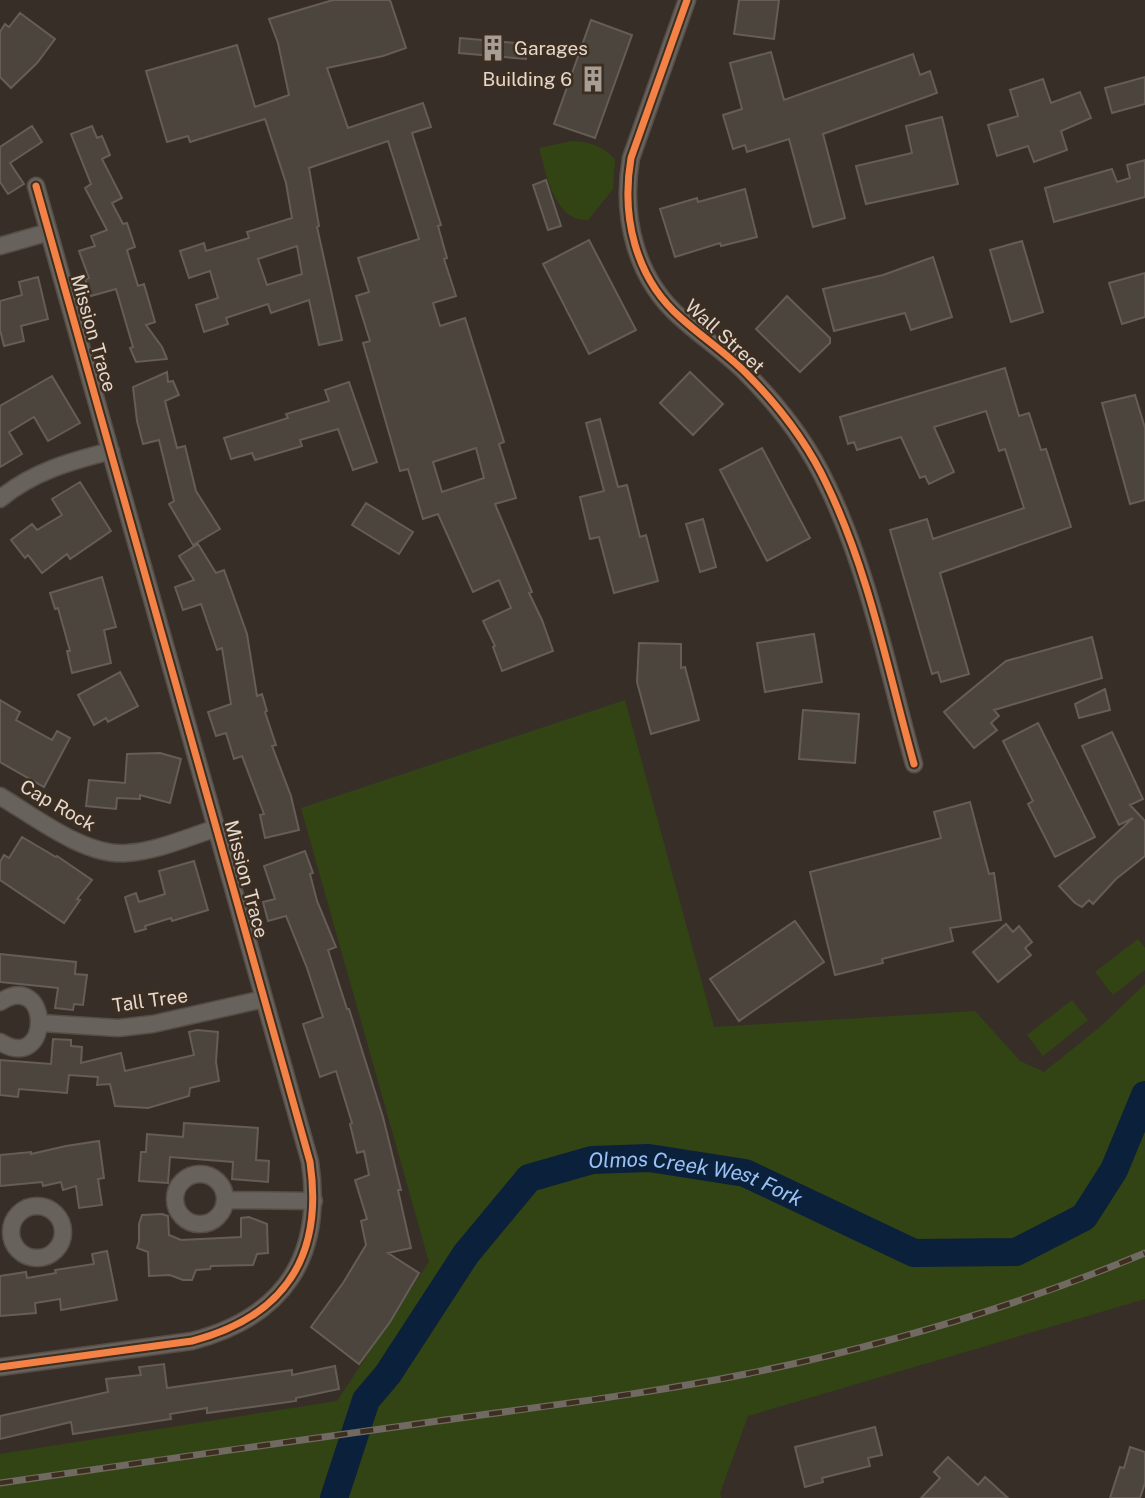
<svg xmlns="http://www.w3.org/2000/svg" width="1145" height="1498" viewBox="0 0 1145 1498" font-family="'Public Sans',sans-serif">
<rect width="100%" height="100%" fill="#372f27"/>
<path fill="#334414" d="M571,141C590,142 601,145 615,159L613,189L588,220C554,221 546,173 539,148Z
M625,700L714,1027L975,1011L1020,1061L1044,1072L1100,1027L1145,984V1299L748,1416L720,1493L721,1498H0V1454L337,1401L429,1262L301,808Z
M1138,939L1145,948V970L1113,995L1095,972Z
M1072,1000L1088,1020L1043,1056L1027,1035Z"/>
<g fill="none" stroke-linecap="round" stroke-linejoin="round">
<path stroke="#0a203b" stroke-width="28" id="s1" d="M334,1498L366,1400L388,1374L466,1254L529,1178L592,1160L649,1158L745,1173L914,1253L1016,1252L1084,1217L1114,1170L1145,1095"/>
</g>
<path fill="#4c453e" stroke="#655d56" stroke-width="2" fill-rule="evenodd" d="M333,0H390L406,48L383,56L327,68L348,128L423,103L431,127L412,133L441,225L438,226L447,258L444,259L456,296L433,303L440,326L465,318L504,442L499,444L516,498L495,504L532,592L529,593L542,620L553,651L502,671L493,647L495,646L483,621L511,608L499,580L473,592L438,514L423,519L408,469L400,471L363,343L370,341L356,296L369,292L358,258L419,239L388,141L309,168L319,226L317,227L342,340L319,345L309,300L271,313L268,304L226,318L228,324L204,332L196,305L218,298L210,271L189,278L180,251L204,243L206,251L249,238L247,232L292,218L286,183L265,119L190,142L188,136L167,142L146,71L237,45L255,107L289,95L278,43L269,19ZM297,246L302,274L267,285L258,259ZM476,448L484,478L442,492L433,462Z
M739,0H779L774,39L734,34Z
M20,13L55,39L37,63L11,88L0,77V32L5,24L9,27Z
M591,20L632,35L595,138L554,124Z
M460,38L527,44L526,59L459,53Z
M771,52L784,100L913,54L920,75L930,71L937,93L823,134L845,218L813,227L789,139L747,152L745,145L733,149L723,115L742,109L730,63Z
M1145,77V104L1112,113L1105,88Z
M1043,79L1051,103L1080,92L1091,118L1061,131L1067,150L1034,162L1028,146L997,156L988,125L1018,116L1010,90Z
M942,117L958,184L866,204L856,166L912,153L906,126Z
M32,126L42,142L10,163L24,184L8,194L0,182V147Z
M92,126L97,138L102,136L110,155L102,159L122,198L112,203L123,224L127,223L135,247L127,250L138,286L144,284L155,322L146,325L162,347L167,359L136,362L130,348L133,347L116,289L91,296L85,279L89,278L79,251L95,246L91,236L107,230L85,188L91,184L71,134Z
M1145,160V197L1054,222L1045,188L1112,169L1117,182L1130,178L1127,165Z
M546,180L561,226L548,230L533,185Z
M745,189L757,237L721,246L720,243L675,257L660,209L697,198L698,202Z
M589,240L636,330L589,354L543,264Z
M1022,241L1043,312L1011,322L990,250Z
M933,257L952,317L911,330L905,313L834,331L823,289L883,275Z
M1145,273V317L1122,324L1109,283Z
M38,277L48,319L21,326L24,341L4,346L0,330V301L22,295L19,282Z
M787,296L830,338V343L800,372L756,329Z
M1005,368L1019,416L1029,413L1041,450L1046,449L1071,527L940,573L969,674L941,682L938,672L932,674L890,530L927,519L933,539L1024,508L1005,449L999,451L986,411L934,427L954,472L929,484L925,476L920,478L901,437L857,450L854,442L848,444L840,417Z
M167,372L168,382L173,381L179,395L165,401L177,448L185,446L196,491L220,529L193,545L169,504L174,501L159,440L143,444L137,421L133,387Z
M690,372L723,404L693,435L660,403Z
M52,376L80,423L48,441L34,417L9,432L22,454L0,467V406Z
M349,382L377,462L353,470L338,429L300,440L302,446L255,460L252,453L231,459L224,438L288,418L286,414L329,401L325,390Z
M1135,395L1145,428V500L1130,504L1102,403Z
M600,419L618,487L627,485L640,537L646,535L658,581L614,593L599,537L590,539L580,497L604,491L586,423Z
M762,448L810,538L767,561L720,470Z
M80,482L111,531L70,559L67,554L42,573L28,555L25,558L11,540L32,524L37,530L62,515L52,499Z
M366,503L413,532L399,554L352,525Z
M703,519L716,567L700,572L686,524Z
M198,544L216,573L224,570L232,592L247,634L257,696L262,694L267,711L265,712L276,745L272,746L291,796L299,830L265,838L260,815L264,814L242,756L234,759L226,733L216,736L208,712L231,704L222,648L217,650L201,604L183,610L175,587L194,580L179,556Z
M102,577L116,627L104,630L111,663L72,673L67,651H70L58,608L55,609L50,593Z
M814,634L822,682L765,692L757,643Z
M1092,637L1102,678L994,710L999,716L991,723L997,730L974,748L944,712L1006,661Z
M639,643L681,644V668L685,667L699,720L651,734L637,682Z
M120,672L138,706L108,722L106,718L94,725L78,695Z
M1105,689L1110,710L1079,718L1075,704Z
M0,700L20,712L16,720L52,740L57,731L70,738L44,787L0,762Z
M803,710L859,714L855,763L799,759Z
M1038,723L1095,837L1055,857L1028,804L1033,801L1003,741Z
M1112,732L1143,799L1130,805L1145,821V856L1116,879L1093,904L1089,900L1082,907L1075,903L1059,886L1133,818L1119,825L1082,746Z
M160,753L181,759L170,803L140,795V799L117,798L116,809L86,806L89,780L125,783L127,754Z
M970,802L989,874L994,873L1001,920L950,928L953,941L882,959L883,963L835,975L810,872L941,838L934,812Z
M22,837L56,857L57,856L92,880L77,899L80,900L64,923L0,880V862L4,855L9,858Z
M305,851L313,873L310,874L317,901L336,947L328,950L347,1009H349L383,1117L401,1190H398L411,1248L388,1253L419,1273L390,1322L359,1364L311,1327L343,1283L366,1245L361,1221L367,1219L355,1180L369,1175L364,1151L357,1153L350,1124L352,1123L336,1071L320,1077L303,1024L323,1017L307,968L286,916L268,921L263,902L275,899L264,866Z
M194,861L208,910L172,921L171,918L145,926L146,929L135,932L125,897L136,893L139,902L165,894L159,871Z
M795,921L824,962L739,1021L710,979Z
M1006,924L1013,932L1019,926L1032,942L1025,948L1031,955L998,982L973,952Z
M0,954L76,962L75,974L87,975L83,1005L74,1004L73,1010L55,1008L58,988L0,982Z
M197,1030L218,1032L216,1062L219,1081L190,1088L189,1096L148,1108L115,1106L110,1084L97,1085L98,1077L69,1075L67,1093L19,1089L18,1097L0,1095V1060L51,1064L53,1039L71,1040V1046L82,1047L81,1063L121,1053L125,1071L194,1055L189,1032Z
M184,1123L258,1128L256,1160L269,1161L268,1182L232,1179L233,1162L170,1157L168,1183L139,1181L141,1152H146L147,1134L183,1137Z
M99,1141L104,1178L98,1179L102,1205L79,1208L76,1186L63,1190L61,1182L43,1186L42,1182L0,1186V1155L31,1152V1154L66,1146Z
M162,1214L168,1216L169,1235L181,1240L241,1237V1218L249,1217L267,1224L268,1253L257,1254L253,1265L211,1266L210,1269L196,1270L192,1280H183L170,1275L149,1276L148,1252L137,1248L139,1242V1224L142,1215Z
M107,1251L117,1300L61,1310L60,1299L35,1303L36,1313L0,1316V1276L26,1272L27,1278L56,1273L55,1270L94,1264L92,1254Z
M164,1364L167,1388L292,1370V1375L335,1366L339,1389L296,1398V1401L207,1413V1408L170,1414L171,1419L73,1434L71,1422L0,1439V1416L108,1392L106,1379L141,1375L139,1367Z
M875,1427L882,1455L868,1458L870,1466L822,1478L823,1482L805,1487L795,1447Z
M1130,1447L1145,1452V1483L1140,1498H1110L1120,1467L1124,1468Z
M948,1457L978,1485L985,1477L1008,1498H921L940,1478L934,1472Z"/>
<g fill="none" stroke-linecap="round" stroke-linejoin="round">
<g stroke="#554d46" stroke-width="19">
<path id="minor" d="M687,0L631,158C621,216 635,278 681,318C702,337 726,353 746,373C778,405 808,444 827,485C869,572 888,671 914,764
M0,246L49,232
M0,499C32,472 71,461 111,451
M0,796C35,817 86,857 127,853C158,851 188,837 217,828
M0,1002C51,969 53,1074 0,1042
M41,1023L118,1028L153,1024L264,999
M175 1199a25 25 0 1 1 50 0a25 25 0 1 1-50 0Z
M226,1200L314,1201
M11 1232a26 26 0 1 1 52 0a26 26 0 1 1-52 0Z
M0,1367L192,1341C284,1317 324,1257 310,1162L36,186"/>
</g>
<use href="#minor" stroke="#68625c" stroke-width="16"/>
<g stroke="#706a63" stroke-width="7">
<path id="rail" d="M0,1483C144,1462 287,1442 431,1422C536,1407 642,1395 746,1374C882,1346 1016,1307 1145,1253"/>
</g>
<use href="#rail" stroke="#3e2e20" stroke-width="4.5" stroke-dasharray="13" stroke-linecap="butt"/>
<g stroke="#3e2e20" stroke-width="11">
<path id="cycleway" d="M687,0L631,158C621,216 635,278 681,318C702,337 726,353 746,373C778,405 808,444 827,485C869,572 888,671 914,764
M0,1367L192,1341C284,1317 324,1257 310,1162L36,186"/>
</g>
<use href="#cycleway" stroke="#f48246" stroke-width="7"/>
</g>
<defs>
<g id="building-bare" transform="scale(2.1)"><path d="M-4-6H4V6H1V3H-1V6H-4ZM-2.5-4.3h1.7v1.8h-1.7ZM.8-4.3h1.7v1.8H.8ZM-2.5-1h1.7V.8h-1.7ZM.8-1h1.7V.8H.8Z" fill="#a79e95" stroke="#3e2e20" stroke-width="2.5" paint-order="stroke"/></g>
</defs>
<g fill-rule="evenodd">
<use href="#building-bare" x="493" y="48"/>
<use href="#building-bare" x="593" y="79"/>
</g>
<g text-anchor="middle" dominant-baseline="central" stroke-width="5" stroke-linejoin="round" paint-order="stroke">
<g font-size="19" fill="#e3d9d0" stroke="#3e2e20" text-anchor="start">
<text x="514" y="48">Garages</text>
<text x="572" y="79" text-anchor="end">Building 6</text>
</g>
<g font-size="19" fill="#e3d9d0" stroke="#3e2e20">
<text transform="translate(94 333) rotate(74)">Mission Trace</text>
<text transform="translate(725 336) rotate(42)">Wall Street</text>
<text transform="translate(58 805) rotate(30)">Cap Rock</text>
<text transform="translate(247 879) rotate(75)">Mission Trace</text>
<text transform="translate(150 1000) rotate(-8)">Tall Tree</text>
</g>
<g font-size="21" font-style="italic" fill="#9ac1f4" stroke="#3e2e20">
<text stroke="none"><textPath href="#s1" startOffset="551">Olmos Creek West Fork</textPath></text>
</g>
</g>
</svg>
